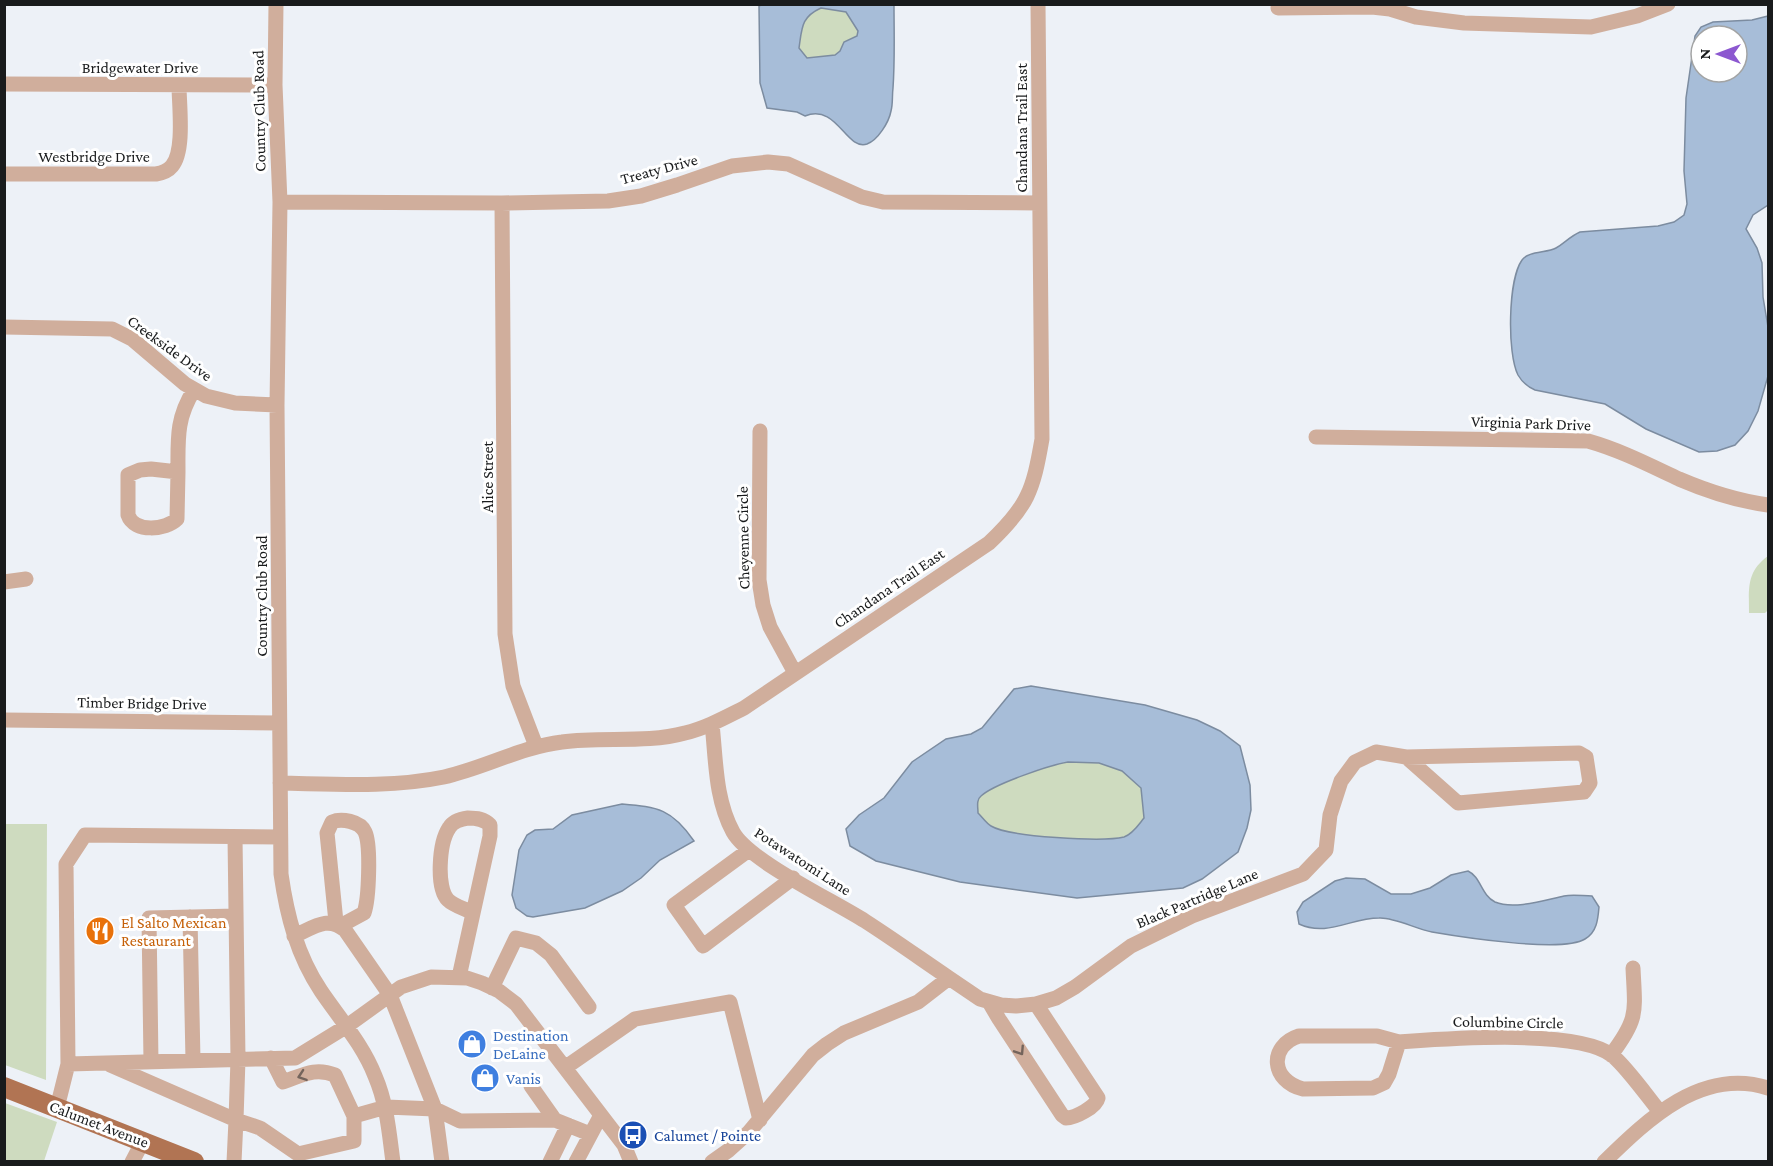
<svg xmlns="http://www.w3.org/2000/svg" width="1773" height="1166" viewBox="0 0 1773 1166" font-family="'Crimson Pro',serif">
<rect width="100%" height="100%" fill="#edf1f7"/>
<path fill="#cedbbf" d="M821,8L846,12L858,31L857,36L844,42L840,51L835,55L807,58L799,48C802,28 801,17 821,8Z
M1768,556V610L1765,613H1749C1749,589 1746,572 1768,556Z
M1068,762L1099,763L1122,771L1141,788L1144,818C1139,824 1133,834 1124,837C1103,842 1009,837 991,826C987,824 982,817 978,813C978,807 976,800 981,796C994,784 1050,765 1068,762Z
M4,824H47L46,1080L5,1065Z
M5,1103L57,1122L44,1161H5Z"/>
<path fill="#a7bdd8" stroke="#7c8ca0" stroke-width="1.5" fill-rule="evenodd" d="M761,5H894C894,32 895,60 893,88C892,96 893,104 891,111C889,122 878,140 867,144C846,151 837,103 805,116L797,112L767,108L760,83L759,6ZM821,8L846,12L858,31L857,36L844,42L840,51L835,55L807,58L799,48C802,28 801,17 821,8Z
M1768,16V205L1753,215L1746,229L1757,248L1762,263L1763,297L1768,327V376L1758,411L1748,431L1735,445L1717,451L1699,452L1646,429L1605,404L1535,390C1528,387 1522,382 1518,375C1507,353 1508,280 1522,260C1528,251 1547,253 1556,248C1565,243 1569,237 1580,232L1658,226L1674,222L1684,215L1687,204L1684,171L1686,98L1695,36L1701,27L1713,22L1752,20ZM1701,36H1737V72H1701Z
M1031,686L1145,705L1197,720L1220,731L1240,746L1250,785L1251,810L1247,828L1238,852L1202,879L1183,888L1077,898L960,882L876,861L850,846L846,829L859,815L884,798L912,762L946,739L971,734L982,728L1014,689ZM1068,762L1099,763L1122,771L1141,788L1144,818C1139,824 1133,834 1124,837C1103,842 1009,837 991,826C987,824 982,817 978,813C978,807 976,800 981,796C994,784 1050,765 1068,762Z
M622,804C658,807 672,809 694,841L660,860L641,878L622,891L585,908L533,917L527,916L516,908L512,895L519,850L527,835L535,830L553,829L572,815Z
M1468,871C1481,877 1481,895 1495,902C1514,910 1545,900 1564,896C1573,894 1583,896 1592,896L1599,907C1598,919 1597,932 1585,939C1563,953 1461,937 1432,932C1416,929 1394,917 1379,918C1351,918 1327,937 1299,924L1297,912L1303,902L1335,881L1346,878L1365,879L1391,894H1411L1430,888L1451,875Z"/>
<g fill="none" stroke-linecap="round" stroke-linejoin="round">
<path stroke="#d0ae9c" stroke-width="15" d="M276,4L275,85L280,202L277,405L281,874C287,916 297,955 321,991C340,1019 363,1045 375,1076C387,1104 389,1132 393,1162
M1278,8L1372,7L1390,9L1416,17L1464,23L1591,27L1637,16L1668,4
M4,84L275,85
M4,174H156C162,173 168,171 172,166C185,151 179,105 179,85
M280,202L502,203L608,201L641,196L677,185L732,166L768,162L788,164L862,197L883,202L1039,203
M502,203L505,634L513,686L536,746
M4,327L112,329L132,339L185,384L206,396L235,403L277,405
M760,431L759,580L763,605L770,627L795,673
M1316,437L1588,441C1620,450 1649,465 1679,479C1707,491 1738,501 1768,505
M151,469L178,472L177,519C166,530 134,533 128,515V475L140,470Z
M178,472C178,440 176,418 194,390
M4,582L26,579
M4,720L279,723
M712,724C716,760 715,799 733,832C749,861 834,901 865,921C893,939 921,959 949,978
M280,783C334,784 391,788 444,777C484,768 521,747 562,742C602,736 645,744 685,733C706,728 724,718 744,708L989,543C1028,506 1033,491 1042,439L1038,4
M235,837L238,1059L236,1120L260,1128L298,1154L354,1141V1116L386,1107L435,1109L460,1121L555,1120L590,1134
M749,850L674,905L703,946L793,878
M190,917L193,1060
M336,922L327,833L332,822C341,818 360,821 365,832C371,845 369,899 364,913L340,926
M294,936C313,928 327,915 345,930L390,995L435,1109L442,1162
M459,977L490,836V825C484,819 477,818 468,818C460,819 453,821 449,828C439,843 436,888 448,900C454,906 466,909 473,913
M492,988L516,938L536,943L551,955L589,1007
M989,1002L999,1019L1062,1115L1066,1118C1075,1118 1096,1107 1098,1098L1036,1004
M1399,1042L1377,1036H1299C1268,1046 1271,1081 1303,1089L1373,1088L1384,1083L1389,1074L1399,1042C1443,1039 1580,1028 1613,1056C1628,1069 1647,1096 1660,1112
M1611,1055C1639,1018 1635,1012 1633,968
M271,1058L283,1082C303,1075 315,1067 335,1075L354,1116
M151,1062L149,918L236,916
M68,1064L66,864L85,835L279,837
M110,1065L236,1120L234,1162
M566,1067L635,1019L730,1002L760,1120
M531,1086L555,1120
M57,1108L68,1064L295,1058L347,1026L401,987L431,977L467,978L482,983L499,991L516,1004L624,1145L631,1162
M132,1162L143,1141
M550,1162L568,1125
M576,1162L601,1115
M712,1162L729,1150L749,1132L813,1055L827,1044L844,1033L918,1002L949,978L980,999L1001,1005L1016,1006L1036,1004L1056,998L1075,987L1131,946L1192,916L1303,874L1326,850L1330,815L1341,781L1355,762L1376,752L1406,757L1458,803L1584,792L1590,783L1586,757L1579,753L1406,757
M1604,1162C1648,1119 1702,1067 1768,1088"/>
<path stroke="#b17453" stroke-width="20" d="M4,1087L194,1162"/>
</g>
<defs><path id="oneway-chevron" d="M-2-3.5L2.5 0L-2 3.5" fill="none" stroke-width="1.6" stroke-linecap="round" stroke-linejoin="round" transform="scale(1.5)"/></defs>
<g stroke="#74645c">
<use href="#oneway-chevron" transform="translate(1020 1051) rotate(57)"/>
<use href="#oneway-chevron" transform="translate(302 1076) rotate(161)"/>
</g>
<defs>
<g id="restaurant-disc" transform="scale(1.5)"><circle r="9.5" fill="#e8710a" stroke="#fff"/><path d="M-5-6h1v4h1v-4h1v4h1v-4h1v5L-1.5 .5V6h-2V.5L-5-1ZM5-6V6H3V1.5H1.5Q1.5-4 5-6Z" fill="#fff"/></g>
<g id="shop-disc" transform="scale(1.5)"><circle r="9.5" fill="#3f7fe0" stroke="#fff"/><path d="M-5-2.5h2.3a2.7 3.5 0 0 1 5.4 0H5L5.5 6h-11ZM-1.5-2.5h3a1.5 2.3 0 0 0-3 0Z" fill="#fff"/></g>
<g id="bus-disc" transform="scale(1.5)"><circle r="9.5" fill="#1a4fb4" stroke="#fff"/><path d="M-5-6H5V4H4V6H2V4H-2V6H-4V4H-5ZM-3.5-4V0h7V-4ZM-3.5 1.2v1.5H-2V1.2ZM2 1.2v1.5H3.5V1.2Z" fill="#fff"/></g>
</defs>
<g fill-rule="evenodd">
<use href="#restaurant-disc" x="100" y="931"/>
<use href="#shop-disc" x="472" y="1044"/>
<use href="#shop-disc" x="485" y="1078"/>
<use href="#bus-disc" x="633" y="1135"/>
</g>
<g text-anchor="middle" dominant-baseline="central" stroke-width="6" stroke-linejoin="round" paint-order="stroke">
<g font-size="16" fill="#191b1c" stroke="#fff">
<text x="140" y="67">Bridgewater Drive</text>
<text transform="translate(259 111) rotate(-91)">Country Club Road</text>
<text transform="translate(1021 128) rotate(-90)">Chandana Trail East</text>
<text x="94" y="156">Westbridge Drive</text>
<text transform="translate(659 169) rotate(-15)">Treaty Drive</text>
<text transform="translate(170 348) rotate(36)">Creekside Drive</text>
<text transform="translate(1531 423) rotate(2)">Virginia Park Drive</text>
<text transform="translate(487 477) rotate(-90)">Alice Street</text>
<text transform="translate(743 538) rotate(-91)">Cheyenne Circle</text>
<text transform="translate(889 588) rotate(-34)">Chandana Trail East</text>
<text transform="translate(261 596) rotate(-90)">Country Club Road</text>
<text transform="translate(142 703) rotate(1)">Timber Bridge Drive</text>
<text transform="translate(803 861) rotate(33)">Potawatomi Lane</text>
<text transform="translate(1197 898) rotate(-23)">Black Partridge Lane</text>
<text transform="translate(1508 1022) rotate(1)">Columbine Circle</text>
<text transform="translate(99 1124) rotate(21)">Calumet Avenue</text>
</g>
<g font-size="16" fill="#c56008" stroke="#fff" text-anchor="start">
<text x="121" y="922">El Salto Mexican<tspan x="121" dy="18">Restaurant</tspan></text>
</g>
<g font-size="16" fill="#366cbe" stroke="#fff" text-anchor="start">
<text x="493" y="1035">Destination<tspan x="493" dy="18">DeLaine</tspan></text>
<text x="506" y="1078">Vanis</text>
</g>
<g font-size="16" fill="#164399" stroke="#fff" text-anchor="start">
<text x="654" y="1135">Calumet / Pointe</text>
</g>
</g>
<rect width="1773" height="1166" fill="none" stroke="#191b1c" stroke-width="12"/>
<g transform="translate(1719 54) rotate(270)"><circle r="28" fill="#ffffff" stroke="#a3a4a4" stroke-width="1.5"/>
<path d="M0-4.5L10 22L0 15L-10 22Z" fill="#8c58d0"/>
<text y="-9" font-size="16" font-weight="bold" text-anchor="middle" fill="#191b1c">N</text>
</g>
</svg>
